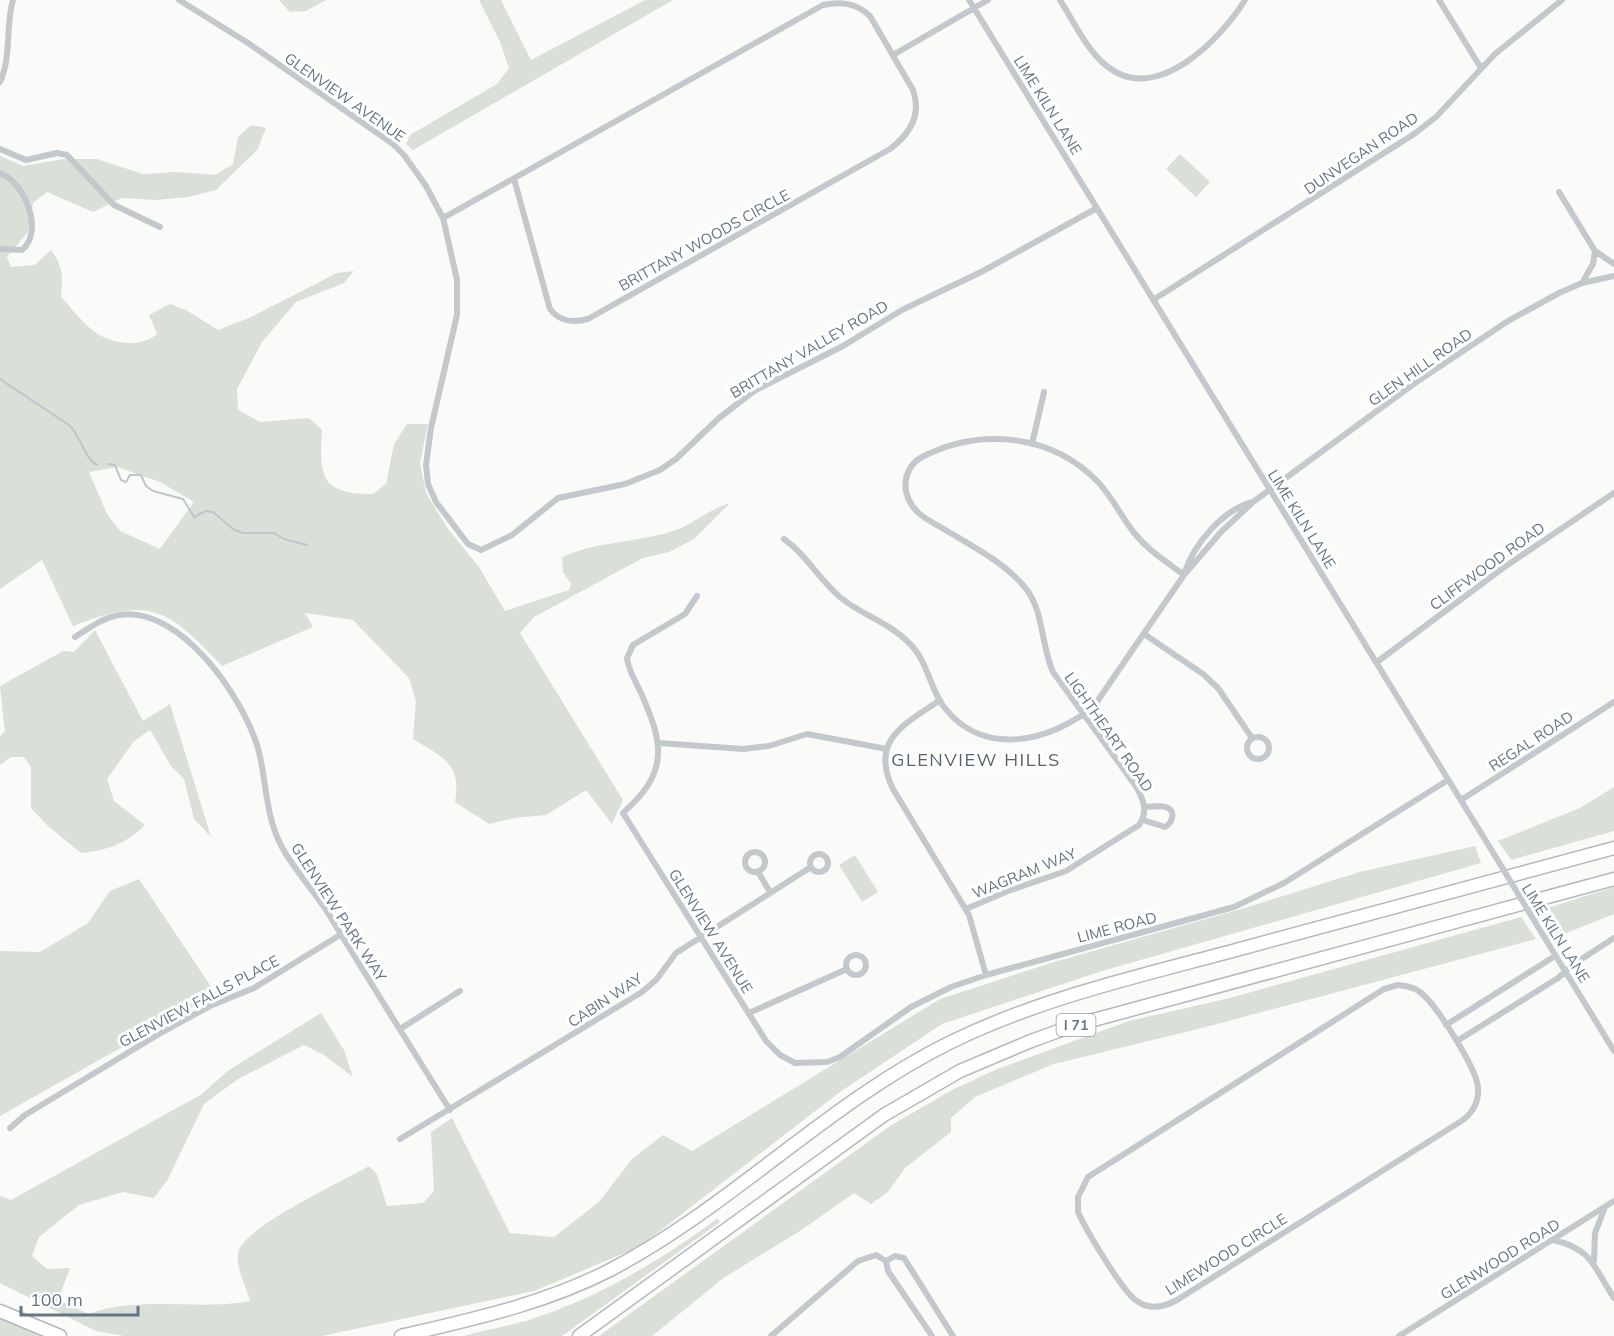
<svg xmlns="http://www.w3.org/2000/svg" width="1614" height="1336" viewBox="0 0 1614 1336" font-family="Mulish,sans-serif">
<rect width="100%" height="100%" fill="#fafaf8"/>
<path fill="#dadfd7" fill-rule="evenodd" d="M279,0H326L306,11L290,12Z
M479,0H501L531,60L645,0H673L413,150L406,144L410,135L497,84L509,68L500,42Z
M251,125L266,128L257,150L216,190L188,197L156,200L122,198L93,212L47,192L33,203L28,232L7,257L11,267L35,265L51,250C63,265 63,279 61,297C71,307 80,320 91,329C108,344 140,349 157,334L149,315L170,304L186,310L218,330L251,317L337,273L354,271L344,283L296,302L262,342L237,389L238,410L260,422L309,418L322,430C319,478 321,494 373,494L386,484L394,444L407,424H428L420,463L426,493L448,529L479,567L505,611L569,590L571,584L563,572L562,557C601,540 639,543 676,530C695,523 709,509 730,503L694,539L669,552L643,558L602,580L534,617L520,633L623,800L612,824L586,790L546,815L514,818L489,824L455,802C462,763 442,757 413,739L416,701L409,678L353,620L305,613L313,627L222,666C167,608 150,596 73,626L42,560L0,589V156L23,166L64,159H97L143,174L176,172L215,175L233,164L238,137ZM117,467L160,482L194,502L160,549L120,531L107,514L89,472Z
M1180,154L1210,182L1196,197L1166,169Z
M95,630L143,721L170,704L211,837L194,819L184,779L171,766L150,730L134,741L107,779L114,801L145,825C126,844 108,850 81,853L48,826L31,808V767L24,757H11L0,765V736L5,732L0,686L63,651L74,652Z
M1614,787V831L1511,860L1498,841L1580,808Z
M1475,846L1481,863L1102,971L942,1024L840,1092L639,1247L534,1291L322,1336H124L96,1331L0,1283V1196L11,1200L202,1094L229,1070L321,1013L344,1050L353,1077L324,1055L304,1045L238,1079L204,1104L168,1179L154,1198L123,1192L79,1205L39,1237L32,1256L47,1269L70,1268L58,1300L89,1314C140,1295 197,1311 250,1301C247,1287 232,1262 240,1248C253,1223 341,1182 369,1166L377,1174L387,1206L423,1203L434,1191L431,1132L452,1118L510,1233L554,1237L599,1202L632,1159L663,1135L692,1151L940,999L1054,962L1238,910L1360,872Z
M855,855L878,892L862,902L839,865Z
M139,879L216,994L0,1116V951L40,952L88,923L110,891Z
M1614,887V914L1554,938L1538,911Z
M1521,917L1536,939L1202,1028L1054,1064L975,1097L951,1118V1132L905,1168L888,1192L871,1204L854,1193L803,1229L725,1277L652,1336H599L890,1126L952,1090L995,1070L1129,1021L1230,998Z
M717,1219L720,1222L562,1336H464C487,1329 512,1326 535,1318C601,1296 661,1260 717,1219Z
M0,1317L44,1336H0Z"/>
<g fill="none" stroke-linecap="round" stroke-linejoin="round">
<path stroke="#bbc7cb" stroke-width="2" d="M0,379L69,425C81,436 84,458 97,465
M108,464L115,465L121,480L126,482L130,475H141L146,486L153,491L183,499L194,517L206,511L213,512L233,529L243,533H274L284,539L307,545"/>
<g stroke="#b4b9bd" stroke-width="15">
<path id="motorway" d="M0,1311L60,1336
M401,1336C473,1319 544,1304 610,1270C731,1207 827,1103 951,1042C1041,998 1140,976 1236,950C1362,916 1488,882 1614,848
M579,1336L884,1115L960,1071L1031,1041L1075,1025L1614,879"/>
</g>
<path stroke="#c3c8cc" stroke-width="6" d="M179,0L248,43L393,144L404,155L426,186L443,218L457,280V315L431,428L426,465L428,484L436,502L468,544L481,550L512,535L558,498L625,484L660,470L676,459L719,418L754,391L843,346L902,310L983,271L1097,208
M969,0L1497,859
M1060,0C1074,22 1087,51 1108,67C1157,105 1221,39 1245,0
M1439,0L1481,68
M893,55L988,0
M0,82C12,56 5,27 13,0
M0,149L26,160L57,153L67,155L114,205L160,227
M0,173C24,182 45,230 22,250L0,249
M1559,192L1595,251L1614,264
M443,218L823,5C841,1 856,3 870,16L913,90C922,115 910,134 890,149L588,319C573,323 560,322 550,309L514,179
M1582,283L1593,264L1595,251
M1153,300L1414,134L1436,117L1495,54L1562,0
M1032,444L1044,392
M784,539C807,555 819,580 841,598C862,615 890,623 909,643C928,661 929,687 944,707C983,758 1051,742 1094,706L1184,575L1221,532L1253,502L1415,383L1508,321L1559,293L1582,283L1614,276
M1184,574C1194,544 1222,510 1253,502
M697,596L685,614L633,645L627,658C628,670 636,682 641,693C664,745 669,772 623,813L766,1041L780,1055L795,1063L827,1062L840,1057L911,1007L951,987L986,975L1234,907L1284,883L1448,780
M1144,634L1203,674L1218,688L1252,738
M75,637C89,628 102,618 119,615C181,605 243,698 258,748C267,782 265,818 283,849C296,872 314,891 328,913C368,979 409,1044 450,1110
M1377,662L1503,568L1614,493
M940,700C905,724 869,740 893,789L969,915L986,975
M1247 748a11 11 0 1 1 22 0a11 11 0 1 1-22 0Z
M659,743L743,749L769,746L807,734L887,749
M1461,800L1614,702
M1143,820L1165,827C1172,823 1177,811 1166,807C1160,805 1151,807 1145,807
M745 862a10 10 0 1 1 20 0a10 10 0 1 1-20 0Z
M810 863a9 9 0 1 1 18 0a9 9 0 1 1-18 0Z
M758,872L770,892
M966,909L1008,891L1066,871L1139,825C1149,811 1143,798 1135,785L1053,672C1041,646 1044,613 1027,590C1007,564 974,547 947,531C933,522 916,516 909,500C901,484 907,465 922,457C980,427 1052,434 1098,482C1113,498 1122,518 1135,534C1149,551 1167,562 1184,575
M1532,917L1614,1051
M846 965a10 10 0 1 1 20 0a10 10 0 1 1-20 0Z
M1398,985C1406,986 1414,987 1420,992C1436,1004 1477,1069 1478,1088C1479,1101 1473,1112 1463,1120L1177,1300C1164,1307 1149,1310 1137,1301C1123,1293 1085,1228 1078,1212V1197L1088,1177L1384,989Z
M749,1013L847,969
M1446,1025L1555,956
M400,1029L460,991
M1457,1041L1558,978L1574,964L1614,938
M10,1128L25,1115L164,1031L210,1006L254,988L340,935
M400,1139L642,992L656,980L676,953L811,867
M1553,1240C1593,1249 1594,1268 1614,1298
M886,1261L895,1256L904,1258L953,1336
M886,1261L888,1271L932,1336
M1594,1261L1595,1233L1605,1207
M771,1336L858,1261L876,1255L886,1261
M1399,1336L1614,1201"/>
<use href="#motorway" stroke="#fff" stroke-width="12"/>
<path stroke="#c3c8cc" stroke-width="6" d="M1497,859L1532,917"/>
</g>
<g text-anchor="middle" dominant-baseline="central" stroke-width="6" stroke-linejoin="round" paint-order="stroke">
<rect fill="#fff" stroke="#939fa8" stroke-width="1.5" x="1056.5" y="1014" width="39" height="22" rx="4.5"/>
<g font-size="14" font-weight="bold" fill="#657683">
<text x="1076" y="1025">I 71</text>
</g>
<g font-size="15" fill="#657683" stroke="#fff">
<text transform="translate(345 97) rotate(35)">GLENVIEW AVENUE</text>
<text transform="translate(1048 105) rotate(58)">LIME KILN LANE</text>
<text transform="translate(1361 153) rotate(-34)">DUNVEGAN ROAD</text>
<text transform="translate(704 240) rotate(-29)">BRITTANY WOODS CIRCLE</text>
<text transform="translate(809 349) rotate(-30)">BRITTANY VALLEY ROAD</text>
<text transform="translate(1420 367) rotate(-35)">GLEN HILL ROAD</text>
<text transform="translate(1302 519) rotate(58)">LIME KILN LANE</text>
<text transform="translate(1487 566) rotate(-36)">CLIFFWOOD ROAD</text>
<text transform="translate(1109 732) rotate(55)">LIGHTHEART ROAD</text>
<text transform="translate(1531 741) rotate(-33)">REGAL ROAD</text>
<text transform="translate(1024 873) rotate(-22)">WAGRAM WAY</text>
<text transform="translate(339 912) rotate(57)">GLENVIEW PARK WAY</text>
<text transform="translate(1117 927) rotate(-15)">LIME ROAD</text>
<text transform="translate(711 931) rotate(58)">GLENVIEW AVENUE</text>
<text transform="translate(1556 933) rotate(58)">LIME KILN LANE</text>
<text transform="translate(605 1000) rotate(-33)">CABIN WAY</text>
<text transform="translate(199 1001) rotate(-28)">GLENVIEW FALLS PLACE</text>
<text transform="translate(1226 1254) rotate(-32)">LIMEWOOD CIRCLE</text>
<text transform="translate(1500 1259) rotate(-32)">GLENWOOD ROAD</text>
</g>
<g font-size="18" letter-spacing="1.5" fill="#57646e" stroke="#fff">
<text x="976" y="759">GLENVIEW HILLS</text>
</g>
</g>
<path d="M21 1306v9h117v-9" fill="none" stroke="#657683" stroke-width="3"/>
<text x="30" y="1306" font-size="18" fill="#657683" stroke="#ffffff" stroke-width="4.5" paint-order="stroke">100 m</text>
</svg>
